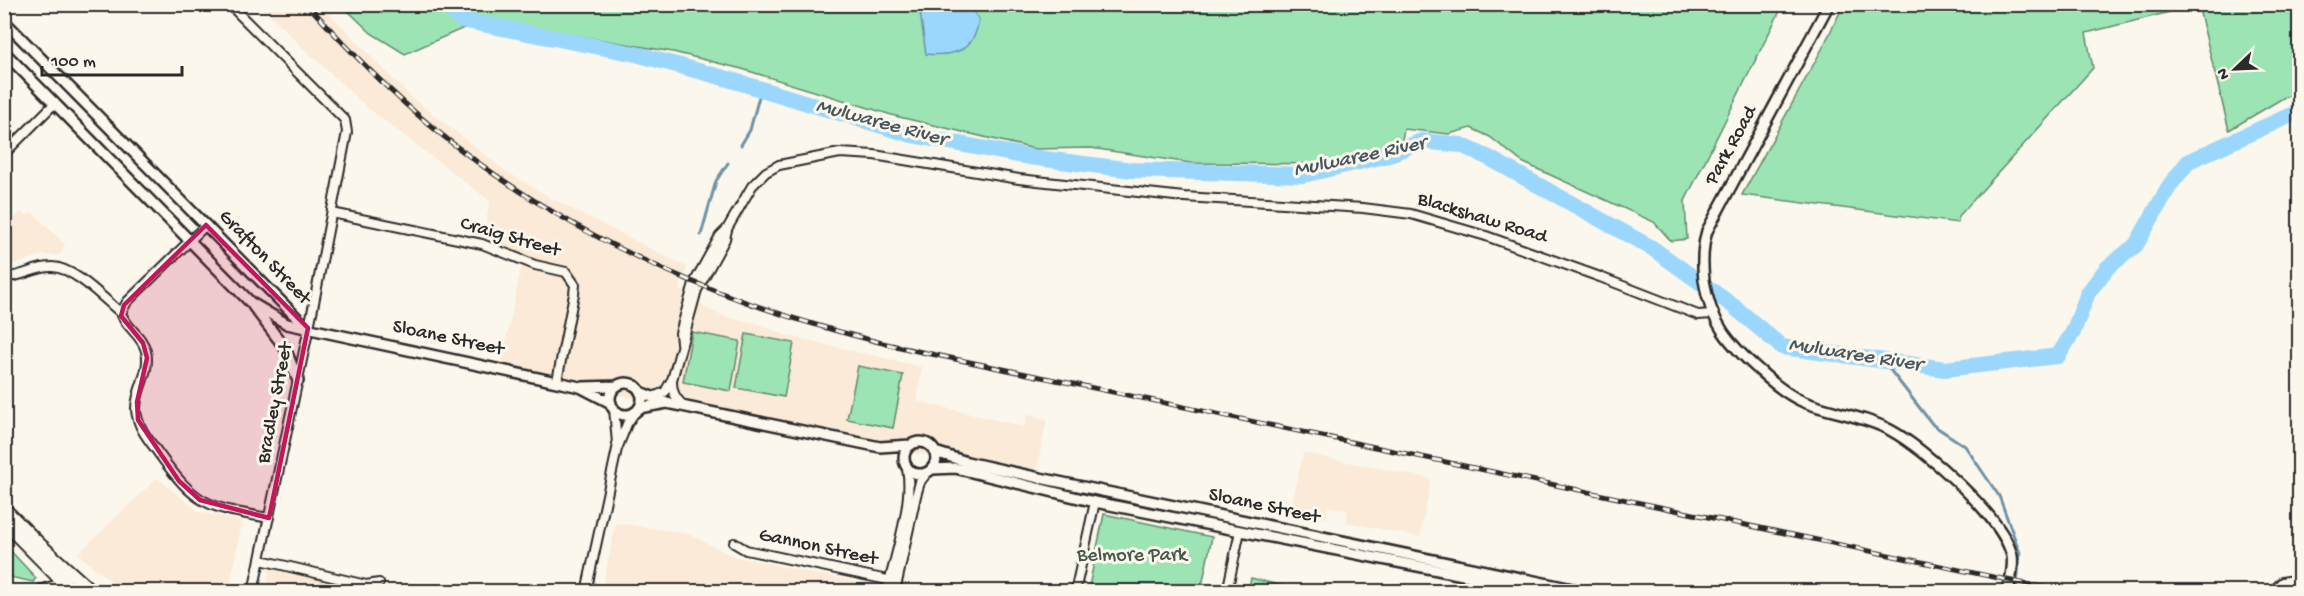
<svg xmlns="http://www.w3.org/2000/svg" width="2304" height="596" viewBox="0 0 2304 596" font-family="'Gochi Hand',sans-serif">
<rect width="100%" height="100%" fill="#fbf7ec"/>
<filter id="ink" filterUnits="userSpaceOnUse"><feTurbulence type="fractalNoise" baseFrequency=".0167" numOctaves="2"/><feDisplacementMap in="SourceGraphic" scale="12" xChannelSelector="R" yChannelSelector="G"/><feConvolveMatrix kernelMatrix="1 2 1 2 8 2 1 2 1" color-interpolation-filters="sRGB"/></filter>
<g filter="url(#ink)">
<path fill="#faead7" d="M261,5H321L411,97L507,172L554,200L687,267L679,290L693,296L705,308L729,318L756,323L785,335L922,367L917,401L1025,427L1027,415L1047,419L1035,477L967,462L880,447L580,387L500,369L523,260L482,244L490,201L368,108L302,47Z
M21,212L24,215L33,213L65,245L60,255H42L18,263L5,264V229Z
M1303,453L1431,479L1420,537L1346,522L1348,511L1328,506L1326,518L1291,511Z
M157,478L199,512L242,521L229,591H123L78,554Z
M616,523L689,534L732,556L875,586L874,591H602Z
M269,569L408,591L267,592Z"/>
<path fill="#9ce4b3" stroke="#64886f" stroke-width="1.5" d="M1844,4L2299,5V93L2283,98L2229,130L2198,5L2086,33L2093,68L1958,217V223L1742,195L1822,49Z
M342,5H1783L1685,201L1687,239L1671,241L1654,222L1522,162L1490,137L1471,128L1449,134L1404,129L1402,140L1337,164L1190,163L1091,148L1035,149L895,116L742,69L673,52L504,23L482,20L405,54L371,33Z
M692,332L740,341L731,391L683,382Z
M746,334L794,343L784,397L736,388Z
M858,366L903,375L893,428L847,419Z
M1104,514L1212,537L1201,591H1088Z
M5,545L36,578L33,582L5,576Z
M1251,578L1291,588L1290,591H1248Z"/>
<path fill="#9bd7fc" stroke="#6e92a8" stroke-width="1.5" d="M919,5H968L979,19C975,50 955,57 926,54Z"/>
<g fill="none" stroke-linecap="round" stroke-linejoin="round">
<path stroke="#6e92a8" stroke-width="3" d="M741,145L750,130L761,89
M701,235L716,181L728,163
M1884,362L1933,425L1965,446L1999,496L2020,553L2016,592"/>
<path stroke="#9bd7fc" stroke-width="16" d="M445,4L461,20L636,54L728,79L912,135L1029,157L1132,170L1303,175L1389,155L1421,141L1461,145L1489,158L1652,248L1732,305L1782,347L1945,369L2058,356L2073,332L2088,293L2107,268L2136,245L2170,185L2189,161L2300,111"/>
<g stroke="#2b2b2b" stroke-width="12">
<path id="minor" d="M229,4L345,120L347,132L313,308L253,592
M4,154L55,103
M332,213L482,244L535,265L566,272L575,285L574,294L557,381
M4,277C21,278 34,267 51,267C73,266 104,299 121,313C126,328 142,335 146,351C151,372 136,388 136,409C137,427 149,440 159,454C197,506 206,507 269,518
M121,313L127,302L206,225
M681,343L680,333L694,283L720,236L727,229L752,186L766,172L779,165L840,153L874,155L1019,179L1184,197L1363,208L1411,214L1486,236L1600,277L1698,315L1712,314
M653,397L665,392L671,381
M684,406C675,398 672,392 672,380L697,290L725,239L727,230
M614,408L617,444
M734,543L746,550L897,582
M261,560L366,585L379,583
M42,589L66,582
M586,592L617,449L627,424L635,412
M887,592C894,558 914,502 907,469
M895,592L916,496L920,482L926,474
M1075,592L1095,502
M1227,592L1240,531
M2272,592L2282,582L2300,579"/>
</g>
<g stroke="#2b2b2b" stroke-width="14">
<path id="tertiary" d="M1829,4L1707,231C1702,248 1702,263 1704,280C1710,322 1729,344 1760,371C1773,383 1787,395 1804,402C1832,413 1864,416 1890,430C1924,448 2004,518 2012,556C2014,567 2010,580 2008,592
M4,21L306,327
M4,52L250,302L287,324L580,387L611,403
M253,306L285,348L298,381
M610 399a16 16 0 1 1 32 0a16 16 0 1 1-32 0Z
M583,387L617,386
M640,392L667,403L880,447L910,445
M639,408L667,403
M904 458a16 16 0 1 1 32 0a16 16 0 1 1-32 0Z
M935,452L967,462L1035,477L1587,592
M933,469L955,468L1095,502L1548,592"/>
</g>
<g stroke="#2b2b2b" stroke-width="16">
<path id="primary" d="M4,509L40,545L92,592
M4,522L73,592"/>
</g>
<use href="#minor" stroke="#fbf7ec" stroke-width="8"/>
<use href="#tertiary" stroke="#fbf7ec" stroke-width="9"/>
<use href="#primary" stroke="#fbf7ec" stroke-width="12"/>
<g stroke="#2b2b2b" stroke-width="5">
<path id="rail" d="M307,4C348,49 390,93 437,131C578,246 742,312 917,351L2065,592"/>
</g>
<use href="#rail" stroke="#fbf7ec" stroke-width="3" stroke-dasharray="9" stroke-linecap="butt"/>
</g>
</g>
<path fill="#c2185b" fill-opacity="0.2" stroke="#c2185b" stroke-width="4.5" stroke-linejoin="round" d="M206,225L308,328L269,518L200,500L179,481L138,420L137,402L147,358L143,343L121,316L124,305Z"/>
<g text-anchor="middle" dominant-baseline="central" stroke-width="6" stroke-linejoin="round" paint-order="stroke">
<g font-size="20" fill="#2b2b2b" stroke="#fbf7ec">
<text transform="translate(1732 146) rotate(-61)">Park Road</text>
<text transform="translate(1482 219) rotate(17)">Blackshaw Road</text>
<text transform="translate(510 238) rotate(16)">Craig Street</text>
<text transform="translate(264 258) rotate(46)">Grafton Street</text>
<text transform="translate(448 339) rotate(12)">Sloane Street</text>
<text transform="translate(276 403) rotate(-79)">Bradley Street</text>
<text transform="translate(1264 507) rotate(12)">Sloane Street</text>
<text transform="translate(818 548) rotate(12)">Gannon Street</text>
</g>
<g font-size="20" fill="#47594d" stroke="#fbf7ec">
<text x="1132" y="556">Belmore Park</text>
</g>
<g font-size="21" font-style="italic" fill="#47565f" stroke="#fbf7ec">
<text transform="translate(881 124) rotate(15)">Mulwaree River</text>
<text transform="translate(1360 158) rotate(-12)">Mulwaree River</text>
<text transform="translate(1855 356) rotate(9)">Mulwaree River</text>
</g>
</g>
<rect width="2304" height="596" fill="none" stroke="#fbf7ec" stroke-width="24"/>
<rect x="12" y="12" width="2280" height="572" fill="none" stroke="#2b2b2b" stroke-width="2" filter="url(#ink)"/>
<g transform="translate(2235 69) rotate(247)" stroke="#fbf7ec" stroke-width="4.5" paint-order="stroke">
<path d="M0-4.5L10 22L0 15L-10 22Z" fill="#2b2b2b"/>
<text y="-9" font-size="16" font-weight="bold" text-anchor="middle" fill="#2b2b2b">N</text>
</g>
<path d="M42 66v9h140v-9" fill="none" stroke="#2b2b2b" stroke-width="3"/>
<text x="51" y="66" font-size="18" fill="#2b2b2b" stroke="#fbf7ec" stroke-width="4.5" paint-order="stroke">100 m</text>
</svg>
